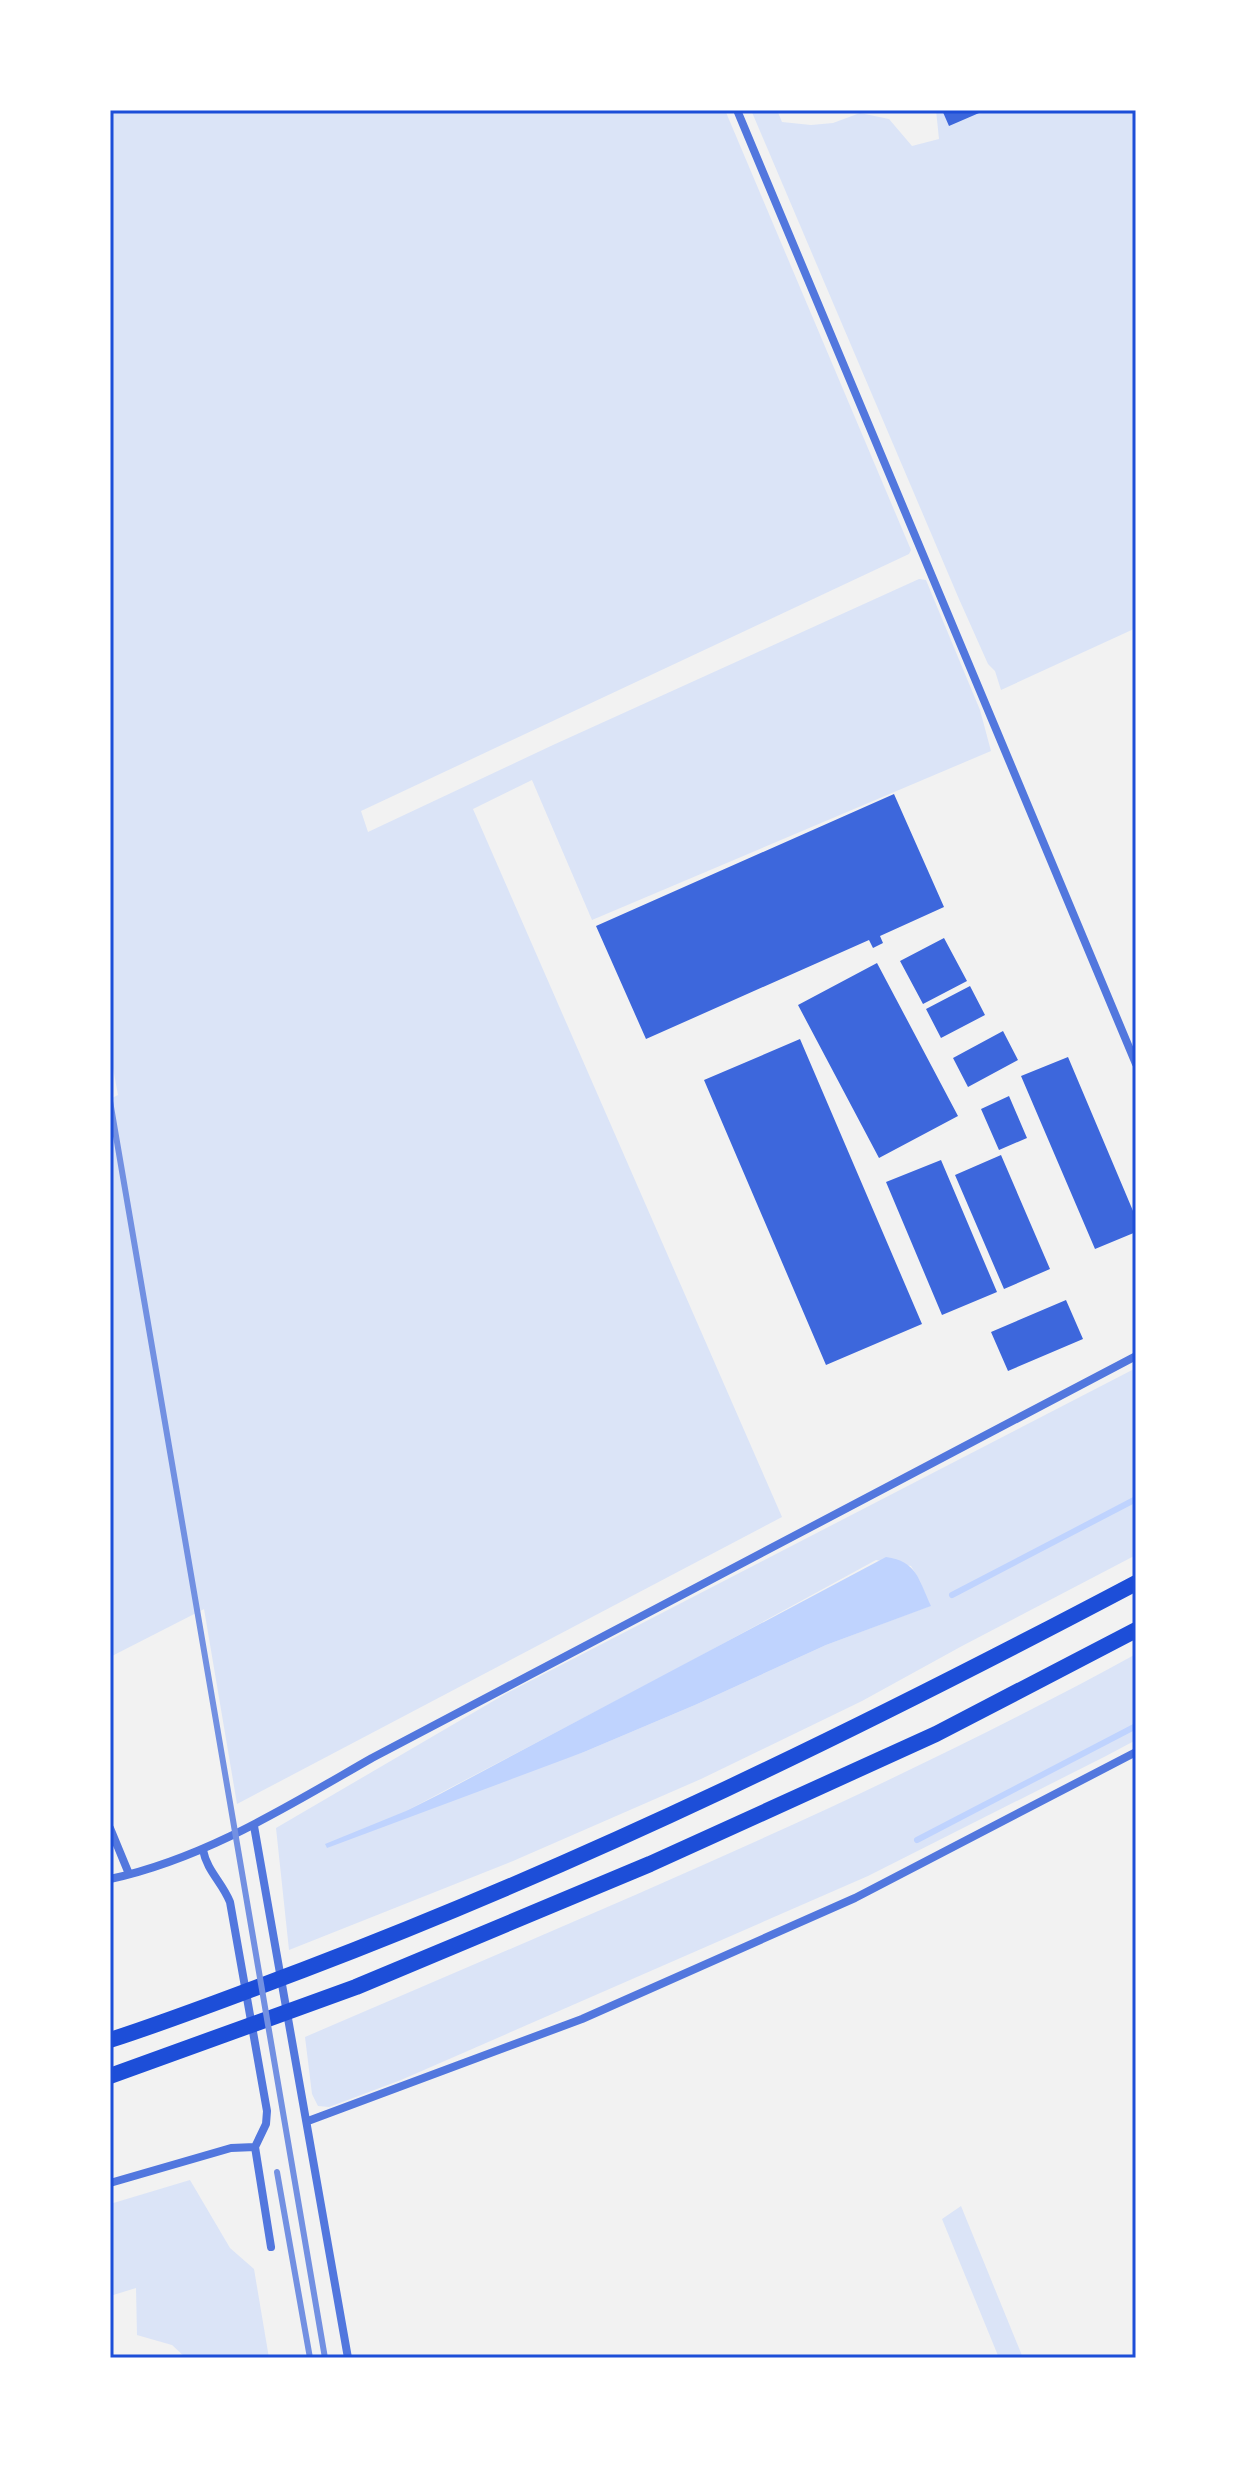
<svg xmlns="http://www.w3.org/2000/svg" width="1246" height="2468" viewBox="0 0 1246 2468" font-family="Figtree,sans-serif">
<rect width="100%" height="100%" fill="#f2f2f2"/>
<path fill="#dbe4f7" fill-rule="evenodd" d="M110,110H725L911,550L909,554L361,811L368,832L553,745L919,579L926,580L933,597L980,710L991,751L592,920L532,780L473,809L782,1517L237,1804L204,1609L110,1657V1099L118,1095L110,1052Z
M751,110H777L782,122L811,125L833,123L860,113L889,119L912,146L939,139L936,110H1136V628L1001,690L995,671L988,664L959,599Z
M1136,1368V1555L962,1646L862,1701L701,1779L513,1861L289,1950L276,1828L507,1693ZM876,1560L911,1566L920,1581L930,1606L826,1645L695,1705L584,1752L406,1811L669,1673Z
M1136,1654V1740L1106,1756L868,1876L401,2080L329,2107L318,2106L312,2094L305,2037C585,1916 868,1801 1136,1654Z
M190,2180L230,2248L254,2269L269,2358H186L172,2345L137,2335L136,2288L110,2296V2204Z
M961,2206L1023,2358H999L942,2219Z"/>
<path fill="#bfd3fe" d="M886,1557C917,1561 919,1580 931,1606L826,1645L695,1705L584,1752L327,1848L325,1844L406,1811L440,1794Z"/>
<g fill="none" stroke-linecap="round" stroke-linejoin="round">
<path stroke="#bfd3fe" stroke-width="6" d="M952,1595L1136,1499
M917,1840L1136,1726"/>
</g>
<path fill="#3d67dc" d="M942,110H986L949,126Z
M894,794L944,907L880,936L883,943L873,948L869,940L646,1039L596,926Z
M944,938L967,981L923,1004L900,961Z
M877,963L958,1116L879,1158L798,1005Z
M970,986L985,1015L941,1038L926,1009Z
M1003,1031L1018,1060L968,1087L953,1058Z
M800,1039L922,1324L826,1365L704,1080Z
M1068,1057L1136,1218V1232L1095,1249L1021,1076Z
M1009,1096L1027,1138L999,1150L981,1109Z
M1001,1155L1050,1269L1004,1289L955,1175Z
M941,1160L997,1292L942,1315L886,1182Z
M1066,1300L1083,1339L1008,1371L991,1332Z"/>
<g fill="none" stroke-linecap="round" stroke-linejoin="round">
<path stroke="#5277de" stroke-width="8" d="M737,110L1136,1064
M254,1826L348,2358
M110,1828L129,1874
M203,1850C207,1871 222,1882 230,1902L267,2111L266,2124L255,2147L271,2247
M110,1879C206,1858 288,1806 372,1758L1136,1356
M308,2121L582,2019L855,1898L1136,1752
M110,2183L231,2148L255,2147"/>
<path stroke="#1d4ed8" stroke-width="16" d="M110,2040C175,2019 239,1994 303,1970C590,1861 865,1726 1136,1583
M110,2076L356,1987L650,1864L936,1734L1136,1630"/>
<path stroke="#7290e2" stroke-width="6" d="M110,1101L325,2358
M277,2172L310,2358"/>
</g>
<rect width="1246" height="2468" fill="none" stroke="#ffffff" stroke-width="224"/>
<rect x="112" y="112" width="1022" height="2244" fill="none" stroke="#1d4ed8" stroke-width="3"/>
</svg>
